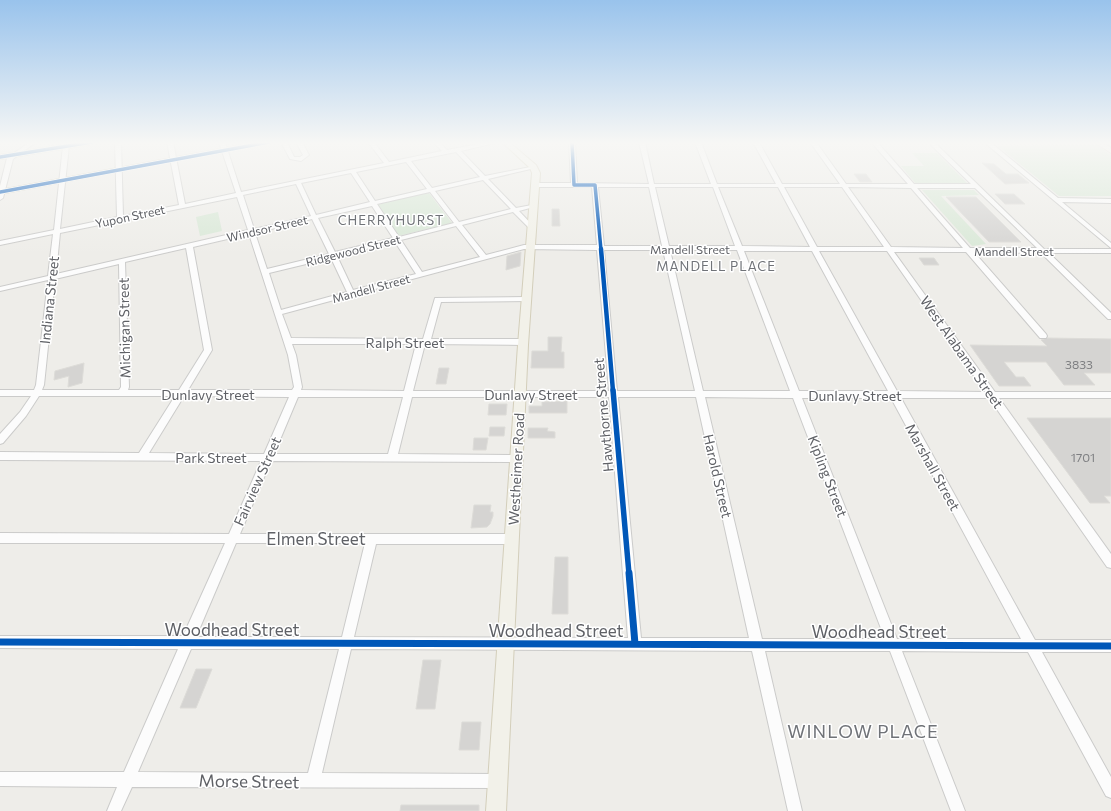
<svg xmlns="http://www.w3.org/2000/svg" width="1111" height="811" viewBox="0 0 1111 811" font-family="Commissioner,sans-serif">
<rect width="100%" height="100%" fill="#eeede9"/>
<path fill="#d9e8d7" d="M1097,145L1111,155V196H1059L998,146Z
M912,153H937L968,184H916L901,166H924Z
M922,190H974L979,195L941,196L986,244L972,246Z
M429,193L452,223L398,236L377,204Z
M218,212L222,231L200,236L196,217Z"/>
<path fill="#d5d4d2" stroke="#dddcd8" d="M982,163L994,164L1006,174H1018L1029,183L1005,184Z
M854,174H866L872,182H860Z
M995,194H1014L1025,204H1005Z
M946,197H976L1021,242H989Z
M552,209H559L560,226H552Z
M521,252L520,266L506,270L507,256Z
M919,258H934L939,265H924Z
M548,337H562L561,352H564V368H531L532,351H548Z
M1047,338L1111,339V373H1084L1095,385H1064L1046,362H1004L1016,377H1024L1031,386H999L970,345L1047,346L1041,340Z
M84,363L82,383L68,387L69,376L54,380L55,371Z
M439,368H449L446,384H436Z
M567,401V413H529V406H542V402Z
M489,404H507L506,415H488Z
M1027,418H1111V496H1104L1110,503H1090Z
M490,427H505L504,436H489Z
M528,428H548L547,431L555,432V438H528Z
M474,438H488L486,450H473Z
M474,505H491L490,512H493V516L490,524L487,527L471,528Z
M555,557H568V614H552Z
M423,660H441L435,709H416Z
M196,669H212L196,708H180Z
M462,722H481L479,750H459Z
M401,805H479V811H400Z"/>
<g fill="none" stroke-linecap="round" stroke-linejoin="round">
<g stroke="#cbcbca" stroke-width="2">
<path id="minor" d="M30,142H36L13,159L3,198L0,200V186L7,158Z
M115,142H121L123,216L179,205L167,142H173L185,204L236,193L219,142H225L241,192L384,163L368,142H374L389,162L442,151L433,142H439L447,150L489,142H499L461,151L485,176L535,166V168L488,179L516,208L537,204V206L519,211L536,229L531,230L513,212L462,225L486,255L524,245H597L592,187H536L533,185L536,183H571L569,142H575L577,183L649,184L639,142H645L654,184H711L695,142H701L717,184H776L753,142H759L782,184H840L810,142H816L846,184H908L871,142H877L914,184H971L928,142H934L1044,249H1111V253H1049L1111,313V319H1108L1041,253L974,252L1046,334L1047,336L1046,338H1040L966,252H894L995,392H1111V398H999L1111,554V568L1107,567L989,398H901L1035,640H1111V652H1042L1111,777V798L1106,796L1028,652L902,651L965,811H951L890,651H765L802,811H788L752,651L351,649L322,773L498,774L503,776L505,781L503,786L498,788L132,787L121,811H107L117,787L0,786V772H124L178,649L0,648V636H183L225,543H0V533L229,534L261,461L0,460V452L139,453L175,396H39L26,416L3,443L0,444V434L20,412L31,396H0V390H34L36,385L48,280L0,291V287L48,276L53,234L0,245V241L54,230L63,146L66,144L69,146L60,229L117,217ZM456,152L480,177L432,188L411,161ZM406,162L427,189L375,201L356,172ZM351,173L370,202L316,215L301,183ZM483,180L511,209L459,222L435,191ZM296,184L311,216L254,229L243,195ZM598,187H649L662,246H604ZM655,187H713L735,246H669ZM718,187H778L810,247L742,246ZM784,187H842L884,247H817ZM848,187L911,188L963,248L891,247ZM917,188H975L1037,248H970ZM430,192L454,223L399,237L377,204ZM237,197L248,230L56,274L60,233ZM372,206L393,238L335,252L318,218ZM312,219L329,254L267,269L255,233ZM456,226L480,257L422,272L401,240ZM249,234L288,355L294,387L292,390H188L212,350L193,247ZM395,242L416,274L353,290L337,256ZM186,248L204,350L179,390H128L129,387L125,262ZM524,249L597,250L609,391H413L425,344L523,345L527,342L523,339H431L441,302L530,301L531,299L527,297L435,298L423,339L291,338L282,314ZM604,250H663L695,391H617ZM670,250H737L790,391H703ZM744,251H812L888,391H799ZM819,251H887L985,392L897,391ZM331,258L347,292L281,310L269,273ZM119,264L121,387L119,390H42L44,385L55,279ZM292,344H416L404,391L301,390L302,387L296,355ZM184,396L289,397L264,454L149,453ZM298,397H403L388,454H274ZM412,397H609L628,638L354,637L376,544H512L516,542L517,539L516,536L512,534H240L271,461L520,462L522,459L520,456L517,455L398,454ZM618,397H696L749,638H641ZM705,397L793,398L885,639H762ZM802,398H891L1021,639H897ZM236,543H365L342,637H196ZM191,649H339L308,773L138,772Z
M281,142H287L294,157H300L303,155L296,142H302L309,155L301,161L290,159Z
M984,142H990L1058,198L1111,199V203L1062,202L1111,243V248Z"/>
</g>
<g stroke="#d3ceba" stroke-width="2">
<path id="major" d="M80,142H95L92,144L0,159V155Z
M258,142H272L0,194V190Z
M502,142H509L536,165L540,173L528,345L506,811H486L518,345L532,173L530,168Z
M1094,142H1102L1111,148V153Z"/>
</g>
<use href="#minor" fill="#fcfcfc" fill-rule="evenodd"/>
<use href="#major" fill="#f2f1e9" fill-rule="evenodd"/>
<g stroke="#fff" stroke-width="5">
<path id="cycleway-far3" d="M572,142L574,185H595L601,250
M0,157L92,142
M0,192L269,142"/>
</g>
<g stroke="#fff" stroke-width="6">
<path id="cycleway-far2" d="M601,249L613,391"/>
</g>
<g stroke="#fff" stroke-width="8">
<path id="cycleway-far1" d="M613,390L629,574"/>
</g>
<g stroke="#fff" stroke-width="10">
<path id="cycleway" d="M629,573L635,644
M0,642L1111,646"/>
</g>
<use href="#cycleway-far3" stroke="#0057b8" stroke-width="3.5"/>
<use href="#cycleway-far2" stroke="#0057b8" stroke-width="4.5"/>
<use href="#cycleway-far1" stroke="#0057b8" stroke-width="5.5"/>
<use href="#cycleway" stroke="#0057b8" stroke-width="7"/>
</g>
<linearGradient id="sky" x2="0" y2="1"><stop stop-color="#99c3ec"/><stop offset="0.56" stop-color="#f7f7f5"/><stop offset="1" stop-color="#f7f7f5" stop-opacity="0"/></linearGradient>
<rect width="1111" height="255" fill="url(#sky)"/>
<g text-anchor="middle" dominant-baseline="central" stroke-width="3" stroke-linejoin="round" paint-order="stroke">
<g font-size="12" fill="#5f6166" stroke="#fff">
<text transform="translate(130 216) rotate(-12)">Yupon Street</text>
<text transform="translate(267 228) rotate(-13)">Windsor Street</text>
<text x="690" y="249">Mandell Street</text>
<text transform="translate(353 250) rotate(-14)">Ridgewood Street</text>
<text x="1014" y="251">Mandell Street</text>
<text transform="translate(371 288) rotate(-15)">Mandell Street</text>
</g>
<g font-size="12" fill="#7e7f82">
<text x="1079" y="364">3833</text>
<text x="1083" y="457">1701</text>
</g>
<g font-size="13" letter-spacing="1" fill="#707378" stroke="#fff">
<text x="391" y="220">CHERRYHURST</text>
<text x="716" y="266">MANDELL PLACE</text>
</g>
<g font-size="14" fill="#5f6166" stroke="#fff">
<text transform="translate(49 300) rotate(-84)">Indiana Street</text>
<text transform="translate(124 328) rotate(-91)">Michigan Street</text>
<text x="405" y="342">Ralph Street</text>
<text transform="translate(962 352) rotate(55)">West Alabama Street</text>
<text x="208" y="394">Dunlavy Street</text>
<text x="531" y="394">Dunlavy Street</text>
<text x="855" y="395">Dunlavy Street</text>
<text transform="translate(603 415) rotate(-95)">Hawthorne Street</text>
<text x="211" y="457">Park Street</text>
<text transform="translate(933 467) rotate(61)">Marshall Street</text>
<text transform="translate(516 469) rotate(-87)">Westheimer Road</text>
<text transform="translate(718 476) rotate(77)">Harold Street</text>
<text transform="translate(828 476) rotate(69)">Kipling Street</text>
<text transform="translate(257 481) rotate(-66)">Fairview Street</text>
</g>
<g font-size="17" fill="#5f6166" stroke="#fff">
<text x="316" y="538">Elmen Street</text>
<text x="232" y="629">Woodhead Street</text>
<text x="556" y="630">Woodhead Street</text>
<text x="879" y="631">Woodhead Street</text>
<text transform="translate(249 781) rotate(1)">Morse Street</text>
</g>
<g font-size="18" letter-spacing="1" fill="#707378" stroke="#fff">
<text x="863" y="731">WINLOW PLACE</text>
</g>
</g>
</svg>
